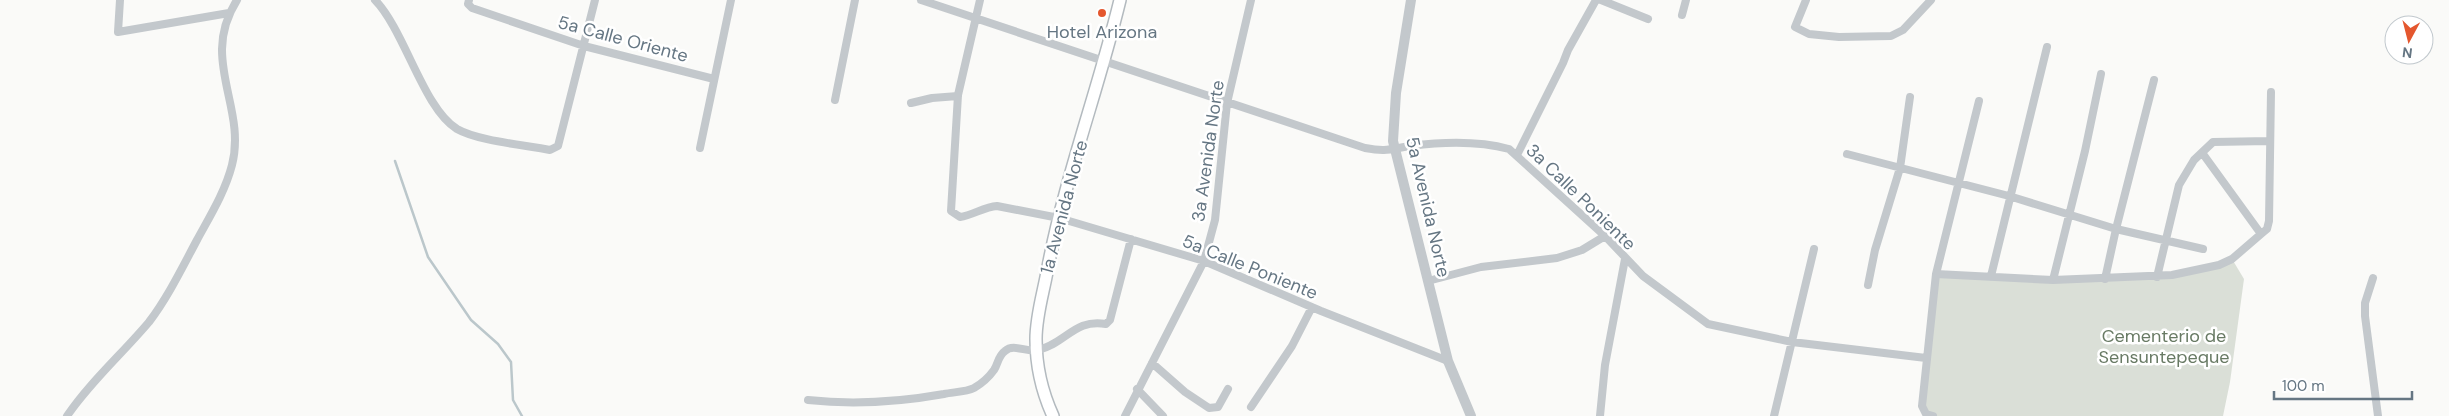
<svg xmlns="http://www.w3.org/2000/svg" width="2449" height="416" viewBox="0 0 2449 416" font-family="'DM Sans',sans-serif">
<rect width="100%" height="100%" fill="#fafaf8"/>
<path fill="#dadfd7" d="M2232,259L2244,279L2230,382L2223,416H1933L1922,406L1936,276L2157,277Z"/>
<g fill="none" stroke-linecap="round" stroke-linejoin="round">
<path stroke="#bbc7cb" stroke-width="2.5" d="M395,161L428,257L471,320L498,344L511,362L513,400L522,416"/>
<g stroke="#b3babf" stroke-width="14">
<path id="secondary" d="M1053,416C1042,392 1036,366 1036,339C1036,316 1043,294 1047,272C1064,180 1098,91 1120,0"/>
</g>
<path stroke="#c3c8cc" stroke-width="8" d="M120,0L118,32L229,13
M375,0C405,31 423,108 457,129C478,141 525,145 550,150L558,146L595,0
M469,0L468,4L472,8L584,46L714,79
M921,0L1365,148C1387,152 1390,149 1411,146C1442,142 1479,141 1509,149L1605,236L1643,276L1708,324L1792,342L1926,358
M980,0L958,95L951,211L960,217C973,215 984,207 997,206L1059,218L1204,261L1321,311L1448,361
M1601,0L1648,19
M1806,0L1795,27L1809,34L1839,37L1891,36L1903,30L1931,0
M1682,15L1686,0
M835,100L855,0
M911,103L932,98L958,96
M700,148L731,0
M1847,154L2009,196L2116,229L2203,249
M1517,155L1563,63L1568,50L1596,0
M2261,234L2267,229L2269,221L2271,92
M1936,274L2053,280L2172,275L2219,265L2232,259L2261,234L2203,154
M1991,276L2047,47
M2157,277L2179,185L2194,160L2213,142L2269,141
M2373,278L2365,303V316L2378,416
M2105,279L2116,229L2154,80
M2053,280L2085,151L2101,74
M1428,281L1481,267L1557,258L1582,250L1605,236
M1868,285L1875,250L1900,168L1910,97
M1152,363L1185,392L1209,408L1218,407L1228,389
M1137,389L1163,416
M808,400C853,405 899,402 944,394C953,392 966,392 974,388C981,384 989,377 994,370C998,364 998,356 1005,351C1014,343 1027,353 1038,350C1065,344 1075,318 1106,324L1110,320L1131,239
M1251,407L1292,346L1312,307
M67,416C91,381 122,354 149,322C168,297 182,268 197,240C210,216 225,192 232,165C247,106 199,60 237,0
M1125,416L1204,261L1215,220L1227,103L1251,0
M1600,416L1605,365L1625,259
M1774,416L1814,249
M1933,416L1926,414L1922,406L1936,274L1979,101"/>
<path stroke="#c3c8cc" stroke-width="10" d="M1411,0L1396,93L1393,141L1448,361L1471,416"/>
<use href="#secondary" stroke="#fff" stroke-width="11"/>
</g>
<circle fill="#e4572e" stroke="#fff" stroke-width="2" cx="1102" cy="13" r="5"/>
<g text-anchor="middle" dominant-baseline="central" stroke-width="5" stroke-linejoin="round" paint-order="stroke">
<g font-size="18" fill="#657683" stroke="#fff">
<text x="1102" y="32">Hotel Arizona</text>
</g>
<g font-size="18" fill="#657683" stroke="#fff">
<text transform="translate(623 39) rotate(15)">5a Calle Oriente</text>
<text transform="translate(1208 151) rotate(-82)">3a Avenida Norte</text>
<text transform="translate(1581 197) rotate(44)">3a Calle Poniente</text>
<text transform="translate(1064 207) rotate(-75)">1a Avenida Norte</text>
<text transform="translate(1428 207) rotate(77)">5a Avenida Norte</text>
<text transform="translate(1250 267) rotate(22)">5a Calle Poniente</text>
</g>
<g font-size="18" fill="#687a64" stroke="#fff">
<text x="2164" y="336">Cementerio de<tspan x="2164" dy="21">Sensuntepeque</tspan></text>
</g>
</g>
<g transform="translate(2409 40) rotate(187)"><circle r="24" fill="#ffffff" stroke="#c1c8cd"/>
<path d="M0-4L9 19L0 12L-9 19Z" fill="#e4572e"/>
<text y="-8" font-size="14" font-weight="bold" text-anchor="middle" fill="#657683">N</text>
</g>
<path d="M2274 391v8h138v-8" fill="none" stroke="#657683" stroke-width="2.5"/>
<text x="2282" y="391" font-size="15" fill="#657683" stroke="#ffffff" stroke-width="4" paint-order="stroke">100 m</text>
</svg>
